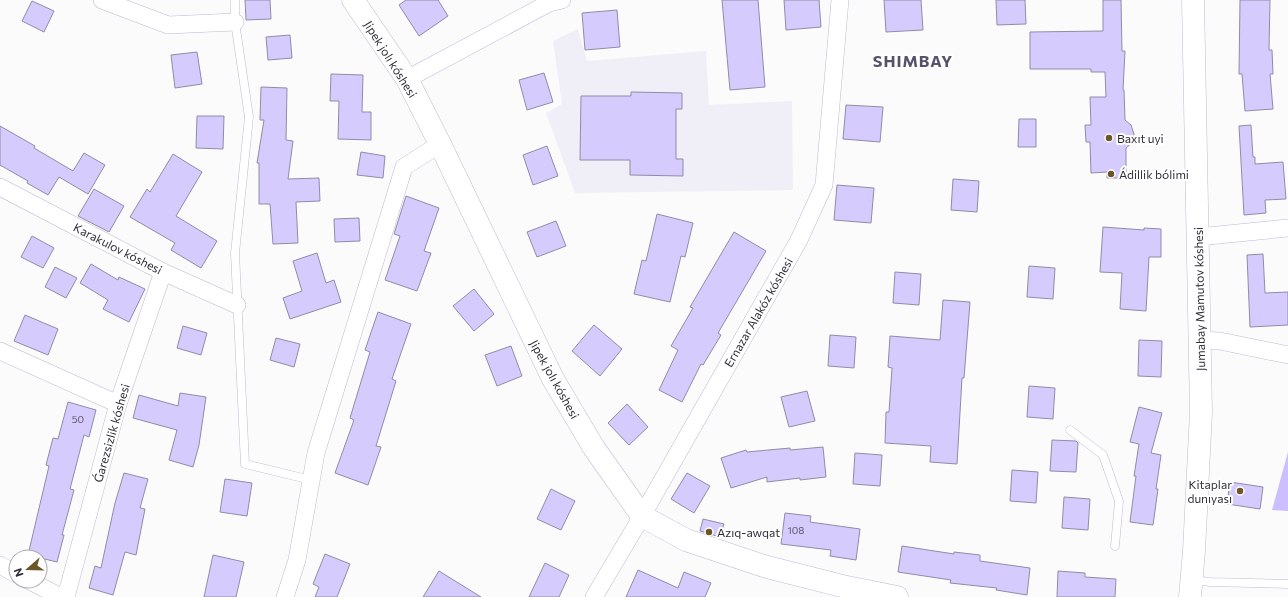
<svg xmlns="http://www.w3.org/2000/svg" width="1288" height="597" font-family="Commissioner,sans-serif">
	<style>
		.built { fill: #f0eff7 }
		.green { fill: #ccbeff }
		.building { fill: #d5ccfd; stroke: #918ba8 }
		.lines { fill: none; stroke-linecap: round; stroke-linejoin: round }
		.lane-casing { stroke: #bfb9d7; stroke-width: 9 }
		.street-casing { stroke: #bfb9d7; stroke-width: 18 }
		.secondary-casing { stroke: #bfb9d7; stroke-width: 23 }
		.lane { stroke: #fff; stroke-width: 8 }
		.street { stroke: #fff; stroke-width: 17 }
		.secondary { stroke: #fff; stroke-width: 22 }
		.poi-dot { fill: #6c5625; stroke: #fff; stroke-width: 1.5 }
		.labels { text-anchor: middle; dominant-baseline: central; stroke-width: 4; stroke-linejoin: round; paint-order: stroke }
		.number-label { font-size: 10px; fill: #59556a }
		.street-label { font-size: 12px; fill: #302d39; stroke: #fff }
		.poi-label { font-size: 12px; fill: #302d39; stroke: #fff; text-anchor: start }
		.district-label { font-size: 16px; font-weight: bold; letter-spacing: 1px; fill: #57526c; stroke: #fff }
	</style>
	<rect width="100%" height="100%" fill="#fbfbfb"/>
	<!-- built -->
	<polygon class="built" points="578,29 587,61 706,51 709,105 792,101 793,190 575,193 546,113 562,104 553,41"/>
	<!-- green -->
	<polygon class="green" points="1288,452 1288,511 1272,510"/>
	<!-- building -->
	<g class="building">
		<polygon points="245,0 270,0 271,19 246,20"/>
		<polygon points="406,0 438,0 448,16 419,36 399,5"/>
		<polygon points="722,0 758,0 765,87 730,90"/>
		<polygon points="784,0 819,0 821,27 786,30"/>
		<polygon points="884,0 921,0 923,30 886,32"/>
		<polygon points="996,0 1025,0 1026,24 997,25"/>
		<polygon points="1103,0 1121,0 1122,51 1125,51 1123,90 1124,90 1125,120 1131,125 1134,134 1132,143 1126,148 1126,178 1107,178 1107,172 1091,173 1090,142 1086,142 1085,125 1091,125 1090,97 1106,97 1105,72 1091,72 1091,69 1030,69 1030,32 1103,31"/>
		<polygon points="1240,0 1270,0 1269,50 1272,50 1273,74 1270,74 1273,109 1245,111 1242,74 1239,74"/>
		<polygon points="32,1 54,11 44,32 22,21"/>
		<polygon points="617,10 620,47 585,50 582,13"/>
		<polygon points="290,35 292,58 268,60 266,37"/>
		<polygon points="197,52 202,84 175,88 171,55"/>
		<polygon points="544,73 553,102 527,110 519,80"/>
		<polygon points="331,74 363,75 362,112 371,112 371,140 338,139 339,101 330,101"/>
		<polygon points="261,87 287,88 286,140 293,141 288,179 319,178 320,201 296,202 298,243 273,244 270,204 259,204 259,163 257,163 264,120 260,120"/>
		<polygon points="631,92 682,93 682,109 676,109 676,159 683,159 683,176 630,175 630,160 580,160 581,96 631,96"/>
		<polygon points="846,105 883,107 880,142 843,139"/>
		<polygon points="197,116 224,116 223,149 196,148"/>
		<polygon points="1019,119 1036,119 1036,147 1018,147"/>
		<polygon points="1251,125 1253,157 1255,157 1255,164 1283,162 1286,199 1265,200 1266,213 1244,215 1239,126"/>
		<polygon points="0,126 35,146 34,148 73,171 84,153 105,165 88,194 59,177 48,195 27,183 28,181 0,165"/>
		<polygon points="547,146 558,176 533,185 523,155"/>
		<polygon points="361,152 385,156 383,178 357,175"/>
		<polygon points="173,154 202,172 176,216 217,241 201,268 171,250 175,243 130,217 147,189 150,192"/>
		<polygon points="953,179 979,181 977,212 951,210"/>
		<polygon points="837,185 874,188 871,223 834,220"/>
		<polygon points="94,189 124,206 109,232 78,216"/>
		<polygon points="406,196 439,208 424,251 431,253 417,291 385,280 400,236 394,234"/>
		<polygon points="657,214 693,223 685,257 681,256 670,302 634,294 642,260 646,261"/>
		<polygon points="359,218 360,241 335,242 334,219"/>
		<polygon points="556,221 566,246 537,257 527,232"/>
		<polygon points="1103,227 1144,230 1144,228 1161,229 1161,257 1149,257 1146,311 1120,309 1122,273 1100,272"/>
		<polygon points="734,232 766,251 718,333 721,335 703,365 701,364 682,402 659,390 678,350 671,346 693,308 690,307"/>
		<polygon points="32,236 54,248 43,268 21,257"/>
		<polygon points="317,253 326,283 334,280 341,302 290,319 283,298 302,291 293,261"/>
		<polygon points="1263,254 1265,293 1288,292 1288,325 1250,327 1247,255"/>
		<polygon points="91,264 118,280 119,277 145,289 129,322 103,309 108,300 80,283"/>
		<polygon points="1029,266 1055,268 1053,299 1027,297"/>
		<polygon points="55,267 77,278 66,298 45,287"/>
		<polygon points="895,272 921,274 919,305 893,303"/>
		<polygon points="474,289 494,314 474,331 453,306"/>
		<polygon points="943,300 970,302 964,378 962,378 957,464 930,462 931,446 885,443 886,412 889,412 892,368 888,367 890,336 940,340"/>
		<polygon points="378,312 411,324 392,379 396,381 376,446 381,447 368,485 335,473 354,420 350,418 370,352 365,350"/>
		<polygon points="25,315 58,329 48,355 14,341"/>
		<polygon points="594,325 622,349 600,376 572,351"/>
		<polygon points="183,326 207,333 201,355 177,348"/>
		<polygon points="830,335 856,337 854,368 828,366"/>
		<polygon points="276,338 300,344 294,367 270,360"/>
		<polygon points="1139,340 1162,341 1161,377 1138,376"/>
		<polygon points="511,346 522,376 497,386 485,355"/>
		<polygon points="1029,386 1055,388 1053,419 1027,417"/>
		<polygon points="807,391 815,421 789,427 781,397"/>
		<polygon points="180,393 206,397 199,445 193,467 169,460 177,430 133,418 139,395 178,406"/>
		<polygon points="68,402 96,410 89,437 84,435 70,489 74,490 62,535 64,535 57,562 28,555 49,466 46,465 53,438 58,439"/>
		<polygon points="627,404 648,427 629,445 608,423"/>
		<polygon points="1139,407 1162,413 1151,453 1161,455 1156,489 1158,489 1153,525 1130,522 1136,476 1134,476 1139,444 1130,442"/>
		<polygon points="1052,440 1076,441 1078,443 1076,472 1050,471"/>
		<polygon points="823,447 826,477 800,480 800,478 767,482 767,477 731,488 721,458 746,450 747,452 790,448 790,450"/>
		<polygon points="855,453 882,455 880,486 853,484"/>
		<polygon points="1012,470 1038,472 1036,503 1010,501"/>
		<polygon points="124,473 148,479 140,508 145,509 136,555 125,552 113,595 89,588 95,566 101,568 115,503"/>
		<polygon points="687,473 710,486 694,513 671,499"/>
		<polygon points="225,479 252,483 247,516 220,512"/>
		<polygon points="1230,482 1263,487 1260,509 1227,504"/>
		<polygon points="551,489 575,501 561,530 537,519"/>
		<polygon points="1064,497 1090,499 1088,530 1062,528"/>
		<polygon points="785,513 811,516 810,522 860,529 856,560 830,556 831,550 781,544"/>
		<polygon points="703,519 724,524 720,537 700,531"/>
		<polygon points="902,546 954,554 954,552 980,555 980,561 1030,568 1027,595 996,590 997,588 950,583 951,580 898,572"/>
		<polygon points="325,554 350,564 337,597 315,597 319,587 313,584"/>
		<polygon points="213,555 244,562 236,597 204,597"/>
		<polygon points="545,563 569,575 559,597 529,597"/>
		<polygon points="638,570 678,588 684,572 711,583 705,597 626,597"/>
		<polygon points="439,571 481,597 423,597"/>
		<polygon points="1058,571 1085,573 1085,577 1116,579 1115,597 1057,597"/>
	</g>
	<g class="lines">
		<defs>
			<g id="lane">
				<polyline points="235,0 235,22 249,117 235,253 245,464 311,480"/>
				<polyline points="1070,430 1103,455 1119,501 1115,546"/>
				<polyline points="1193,580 1210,582 1288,584"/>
			</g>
			<g id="street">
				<polyline points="102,0 168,25 235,22"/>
				<polyline points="407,79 549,3 562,0"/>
				<polyline points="0,187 163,272 237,305"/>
				<polyline points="1198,237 1288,228"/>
				<polyline points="1199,340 1220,341 1288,355"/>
				<polyline points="0,351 118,404"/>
				<polyline points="0,565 16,574"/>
				<polyline points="30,581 61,597"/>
				<polyline points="66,597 118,404 163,272"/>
				<polyline points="285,597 297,560 316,453 404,167 440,144"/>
				<polyline points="594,597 642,516 799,240 824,185 840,0"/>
			</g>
			<g id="secondary">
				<polyline points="353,0 407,79 440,144 553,379 594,448 642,516 686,540 767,567 842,586 897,597"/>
				<polyline points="1190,597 1194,551 1201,412 1193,0"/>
			</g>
		</defs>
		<!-- lane casing -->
		<use href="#lane" class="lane-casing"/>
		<!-- street casing -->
		<use href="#street" class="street-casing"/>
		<!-- secondary casing -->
		<use href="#secondary" class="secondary-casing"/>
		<!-- lane -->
		<use href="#lane" class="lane"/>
		<!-- street -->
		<use href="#street" class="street"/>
		<!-- secondary -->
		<use href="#secondary" class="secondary"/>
	</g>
	<!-- markers -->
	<g class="poi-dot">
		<circle cx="1109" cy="138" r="4"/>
		<circle cx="1111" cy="174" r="4"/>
		<circle cx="1240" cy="491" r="4"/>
		<circle cx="709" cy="532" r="4"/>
	</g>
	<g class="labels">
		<!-- number labels -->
		<g class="number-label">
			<text x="78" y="419">50</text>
			<text x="796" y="530">108</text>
		</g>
		<!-- street labels -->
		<g class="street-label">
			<text transform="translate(391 59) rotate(58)">Jipek jolı kóshesi</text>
			<text transform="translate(118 248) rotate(27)">Karakulov kóshesi</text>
			<text transform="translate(1199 299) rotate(-91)">Jumabay Mamutov kóshesi</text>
			<text transform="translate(758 312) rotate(-60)">Ernazar Alakóz kóshesi</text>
			<text transform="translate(555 379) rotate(61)">Jipek jolı kóshesi</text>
			<text transform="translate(111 433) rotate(-74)">Ǵarezsizlik kóshesi</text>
		</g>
		<!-- poi labels -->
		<g class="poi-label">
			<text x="1117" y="138">Baxıt uyi</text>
			<text x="1119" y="174">Ádillik bólimi</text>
			<text x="1232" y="484" text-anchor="end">Kitaplar<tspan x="1232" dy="14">dunıyası</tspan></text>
			<text x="717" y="532">Azıq-awqat</text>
		</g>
		<!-- district labels -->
		<g class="district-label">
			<text x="913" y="60">SHIMBAY</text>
		</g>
	</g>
	<!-- north arrow -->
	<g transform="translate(28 569) rotate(250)"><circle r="19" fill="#ffffff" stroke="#acabb0"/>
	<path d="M0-3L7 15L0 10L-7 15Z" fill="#6c5625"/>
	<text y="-6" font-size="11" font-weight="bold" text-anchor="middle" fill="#302d39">N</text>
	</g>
</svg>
